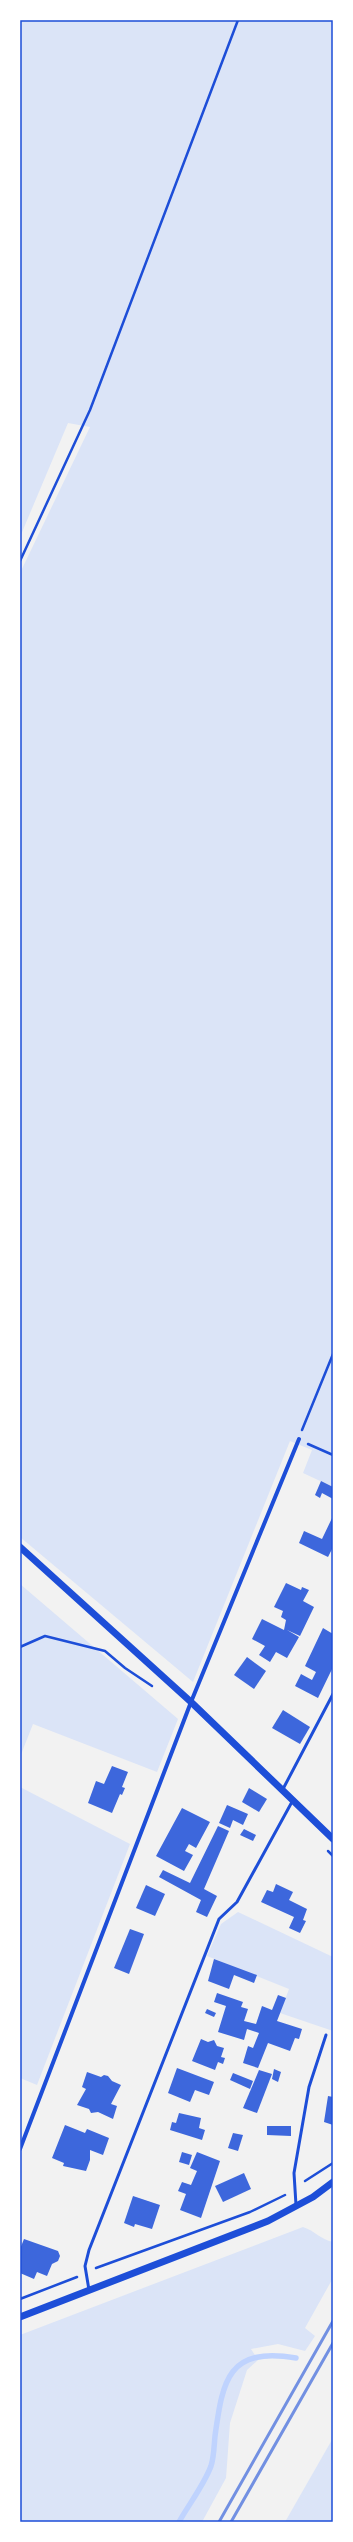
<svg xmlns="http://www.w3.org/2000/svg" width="353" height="2542" font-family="Commissioner,sans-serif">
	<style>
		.green { fill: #dbe4f7 }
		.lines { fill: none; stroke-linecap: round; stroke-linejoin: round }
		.stream { stroke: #bfd3fe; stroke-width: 5.5 }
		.building { fill: #3d67dc }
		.path { stroke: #1d4ed8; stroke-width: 2.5 }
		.service { stroke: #1d4ed8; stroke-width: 3 }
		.minor { stroke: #1d4ed8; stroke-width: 4 }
		.tertiary { stroke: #1d4ed8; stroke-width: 7 }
		.rail { stroke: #7290e2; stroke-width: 3 }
		.neatline { fill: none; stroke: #1d4ed8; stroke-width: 1.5 }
	</style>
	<rect width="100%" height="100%" fill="#f2f2f2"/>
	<!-- green -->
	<g class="green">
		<polygon points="20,20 333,20 333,1487 303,1473 312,1450 290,1441 193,1682 20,1537 20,573 90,427 68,423 20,537"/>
		<polygon points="20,1584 178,1719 157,1772 33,1724 20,1757"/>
		<polygon points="20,1787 130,1844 37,2085 20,2078"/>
		<polygon points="238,1912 333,1957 333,2031 280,2013 289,1989 207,1956 221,1924"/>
		<path d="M303,2227C315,2231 320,2239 333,2242V2278L305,2328L315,2336L305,2351L278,2344L251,2349L258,2360L247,2370L230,2423L226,2478L202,2522H20V2335Z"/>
		<polygon points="333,2438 333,2522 285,2522"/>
	</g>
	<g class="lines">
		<!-- stream -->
		<path class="stream" d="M179,2522C189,2504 204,2485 211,2466C214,2457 214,2446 215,2436C223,2379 228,2347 296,2358"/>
	</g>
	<!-- building -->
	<g class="building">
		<polygon points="321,1481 333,1487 333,1499 322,1493 320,1498 315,1495"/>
		<polygon points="333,1516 333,1547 328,1557 299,1543 304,1531 322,1539"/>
		<polygon points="286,1583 301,1590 302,1587 309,1590 303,1601 314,1607 300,1636 287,1630 299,1637 287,1658 276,1652 270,1662 259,1655 265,1646 252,1639 262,1619 284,1630 286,1620 281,1617 283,1611 274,1607"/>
		<polygon points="323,1628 333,1634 333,1667 318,1698 295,1686 301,1674 312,1680 316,1672 305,1666"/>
		<polygon points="247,1657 266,1671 254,1689 234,1675"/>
		<polygon points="283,1710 310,1727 300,1744 272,1728"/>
		<polygon points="112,1766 128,1772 122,1787 125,1788 122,1795 120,1794 112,1813 88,1803 96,1781 104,1784"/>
		<polygon points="249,1788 267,1799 259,1812 242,1802"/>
		<polygon points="227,1805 248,1814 243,1825 233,1820 230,1828 219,1823"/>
		<polygon points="182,1808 210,1822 196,1848 189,1844 185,1851 193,1855 184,1871 156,1856"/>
		<polygon points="218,1826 229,1831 204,1889 217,1896 207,1917 196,1912 201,1900 159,1877 163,1870 190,1883"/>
		<polygon points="244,1829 256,1835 253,1841 240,1835"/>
		<polygon points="276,1884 293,1892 289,1900 307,1909 303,1920 306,1921 300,1933 289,1928 294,1917 261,1902 267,1890 273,1892"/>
		<polygon points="146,1885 165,1894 155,1916 136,1908"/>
		<polygon points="130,1929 144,1934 129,1974 114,1968"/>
		<polygon points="214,1959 257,1975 254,1983 234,1975 229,1989 208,1981"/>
		<polygon points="217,1993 243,2002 241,2007 248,2009 244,2021 256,2024 262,2006 272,2010 278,1995 286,1998 277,2021 302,2029 299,2039 295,2038 290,2051 268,2043 258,2068 243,2063 248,2046 253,2048 259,2033 247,2029 244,2040 218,2032 226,2006 214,2002"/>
		<polygon points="207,2009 216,2013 214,2017 205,2013"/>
		<polygon points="201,2039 208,2042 214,2040 217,2046 224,2048 221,2057 225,2058 223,2064 218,2062 215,2070 192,2061"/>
		<polygon points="177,2068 214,2082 209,2095 195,2090 190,2102 168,2093"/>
		<polygon points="274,2069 281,2072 278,2082 272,2079"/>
		<polygon points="259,2070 272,2074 257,2113 243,2108"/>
		<polygon points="87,2072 101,2077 104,2075 108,2076 112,2081 121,2085 111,2104 117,2106 113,2119 98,2112 91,2113 89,2109 77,2105 86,2089 82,2087"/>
		<polygon points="233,2073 253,2081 250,2089 230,2080"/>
		<polygon points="328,2096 333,2097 333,2125 324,2122"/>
		<polygon points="179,2113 201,2118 199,2128 205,2130 202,2140 170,2130 172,2122 176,2123"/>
		<polygon points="65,2125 85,2133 87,2129 109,2138 103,2155 90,2150 90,2160 86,2171 63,2166 64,2163 52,2158"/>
		<polygon points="267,2126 291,2126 291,2136 267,2135"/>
		<polygon points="233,2133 243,2135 238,2151 228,2148"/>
		<polygon points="182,2152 192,2155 189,2165 179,2162"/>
		<polygon points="197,2152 220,2161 201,2218 180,2210 186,2194 178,2191 182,2182 191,2185 197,2171 190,2168"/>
		<polygon points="244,2173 251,2189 223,2202 215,2186"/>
		<polygon points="133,2196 160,2205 152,2229 135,2224 134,2227 124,2223"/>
		<polygon points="24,2239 58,2251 60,2256 58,2261 52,2264 47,2276 37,2272 34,2279 20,2273 20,2249"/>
	</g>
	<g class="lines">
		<!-- path -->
		<g class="path">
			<polyline points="20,561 90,410 238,20"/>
			<polyline points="302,1430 333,1354"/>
			<polyline points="308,1444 333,1455"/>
			<polyline points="20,1647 45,1636 105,1651 125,1668 152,1686"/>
			<polyline points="328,1851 333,1856"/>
			<polyline points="305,2181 333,2163"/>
			<polyline points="96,2268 250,2212 285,2195"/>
			<polyline points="20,2299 77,2277"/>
		</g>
		<!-- service -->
		<g class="service">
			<polyline points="283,1789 333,1694"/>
			<polyline points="296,2205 294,2173 309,2087 326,2035"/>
			<polyline points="89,2290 85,2266 89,2250 219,1919 237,1902 293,1800"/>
		</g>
		<!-- minor -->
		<polyline class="minor" points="20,2149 191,1702 299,1439"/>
		<!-- tertiary -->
		<g class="tertiary">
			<polyline points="20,1547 191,1702 333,1839"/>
			<polyline points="20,2317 268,2221 313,2197 333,2182"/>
		</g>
		<!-- rail -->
		<g class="rail">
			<polyline points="219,2522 333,2321"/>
			<polyline points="231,2522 333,2343"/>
		</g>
	</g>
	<!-- border -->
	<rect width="353" height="2542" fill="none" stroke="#ffffff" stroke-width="42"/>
	<rect x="21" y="21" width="311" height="2500" class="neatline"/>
</svg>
